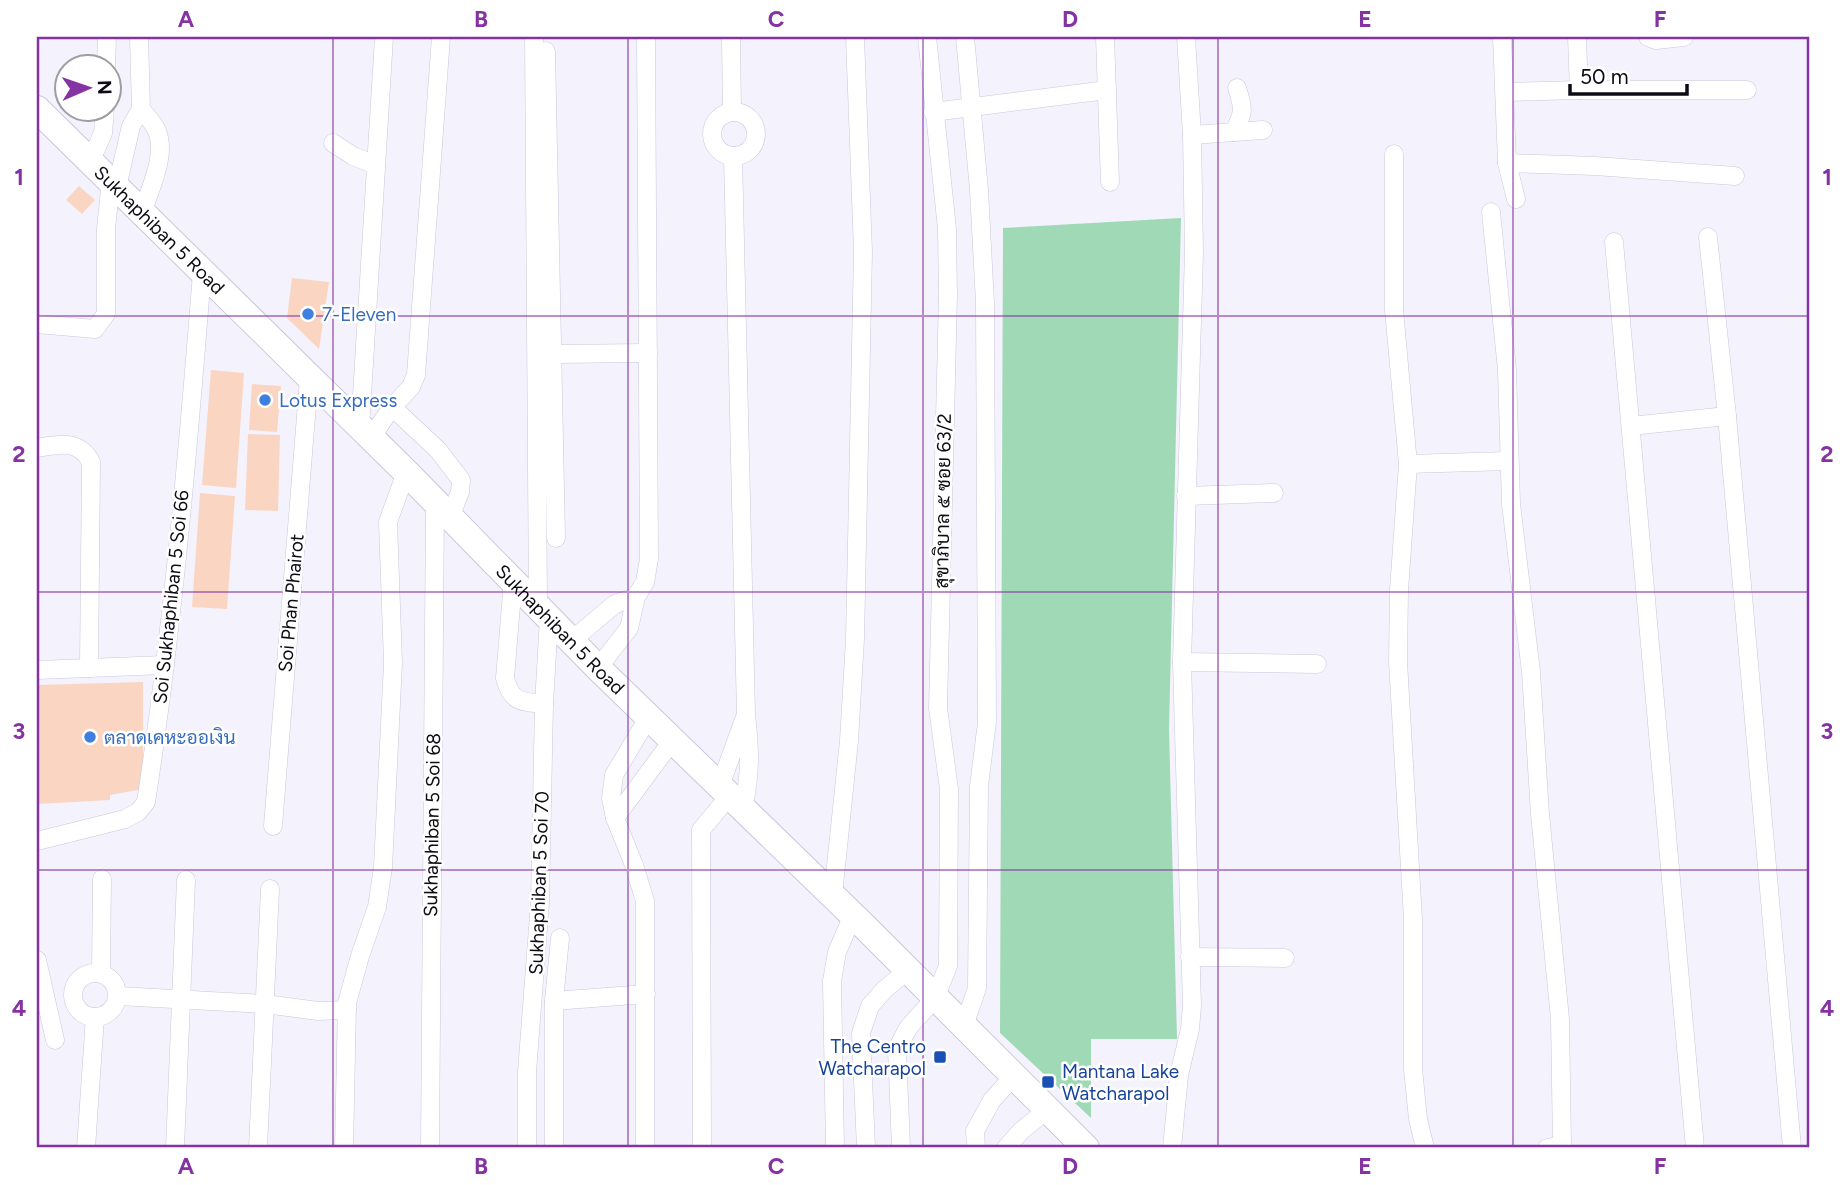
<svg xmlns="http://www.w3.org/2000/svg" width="1846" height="1185" font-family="Figtree,Sarabun,sans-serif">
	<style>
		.green { fill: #9fd9b5 }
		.building { fill: #fad6c2 }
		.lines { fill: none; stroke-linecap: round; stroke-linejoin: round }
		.minor-casing { stroke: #cbc6de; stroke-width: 19 }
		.secondary-casing { stroke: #cbc6de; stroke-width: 28 }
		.minor { stroke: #fff; stroke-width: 18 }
		.secondary { stroke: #fff; stroke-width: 26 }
		.grid { fill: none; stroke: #8533a2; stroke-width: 2; stroke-opacity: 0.55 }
		.shop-dot { fill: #3f7fe0; stroke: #fff; stroke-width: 2.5 }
		.transit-dot { fill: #1a4fb4; stroke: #fff; stroke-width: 2.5 }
		.labels { text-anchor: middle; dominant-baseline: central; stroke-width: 5; stroke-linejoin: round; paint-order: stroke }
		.street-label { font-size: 19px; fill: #0d0b13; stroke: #fff }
		.shop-label { font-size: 19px; fill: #366cbe; stroke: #fff; text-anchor: start }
		.transit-label { font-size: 19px; fill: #164399; stroke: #fff; text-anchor: end }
		.neatline { fill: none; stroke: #8533a2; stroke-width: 2.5 }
		.grid-label { font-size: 23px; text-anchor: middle; font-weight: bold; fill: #8533a2 }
	</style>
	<rect width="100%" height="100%" fill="#f4f2fc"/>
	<!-- green -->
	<polygon class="green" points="1181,218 1169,729 1177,1039 1091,1039 1091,1118 1000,1033 1003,228"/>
	<!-- building -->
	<g class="building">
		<polygon points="79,186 95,200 82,214 66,200"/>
		<polygon points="292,278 329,282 319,349 287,318"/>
		<polygon points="211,370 244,373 236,488 202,485"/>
		<polygon points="252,384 281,386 277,432 249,430"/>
		<polygon points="248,434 280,435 278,511 245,510"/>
		<polygon points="200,493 235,496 227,609 192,607"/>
		<polygon points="143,682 143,789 110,795 110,800 37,804 37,685"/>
	</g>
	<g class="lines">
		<defs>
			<g id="minor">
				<polyline points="534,37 538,608"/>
				<polyline points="731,37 732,112"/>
				<polyline points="1105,37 1110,182"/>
				<polyline points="1502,37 1507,163 1516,199"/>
				<polyline points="1577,37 1579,90 1747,90"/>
				<polyline points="1648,37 1656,40 1684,37"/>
				<polyline points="546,51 556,538"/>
				<polyline points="106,66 107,37"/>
				<polyline points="1505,92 1579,90"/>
				<path d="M141,109C146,116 154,123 157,131C167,155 150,188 143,211"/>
				<polyline points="933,112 1107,90"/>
				<circle cx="734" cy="134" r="22"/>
				<polyline points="1234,132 1263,130"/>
				<path d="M1192,135L1234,132C1244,112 1244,109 1237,88"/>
				<polyline points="333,143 353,156 376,165"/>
				<polyline points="1394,154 1394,310 1408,464 1399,590 1398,662 1413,919 1413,1069 1418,1119 1425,1148"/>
				<path d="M733,156L746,714C750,751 751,772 743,809"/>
				<polyline points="91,160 103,133 105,108"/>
				<polyline points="1507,163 1595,166 1735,176"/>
				<polyline points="117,187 131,126 141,109 139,37"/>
				<polyline points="1491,212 1507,370 1511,504 1531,672 1540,814 1560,1019 1562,1145 1547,1148"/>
				<polyline points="1708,237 1727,416 1792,1148"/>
				<polyline points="1614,242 1695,1148"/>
				<polyline points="37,324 95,329 106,314 106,229 111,180"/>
				<polyline points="552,354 648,353"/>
				<polyline points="392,407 438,450 461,480 460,492 450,517"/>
				<polyline points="1631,426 1727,416"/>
				<polyline points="360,428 384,37"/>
				<polyline points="370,439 392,407 411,387 416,375 441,37"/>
				<path d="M37,448C59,444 79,439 91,462L89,668"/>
				<polyline points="1408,464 1508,461"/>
				<polyline points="1186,496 1274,493"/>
				<path d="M513,581L505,678C511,702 521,702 544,704"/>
				<polyline points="571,641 615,604 636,597"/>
				<polyline points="1182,662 1317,664"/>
				<polyline points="598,668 629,628 636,597 645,582 649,559 646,37"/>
				<polyline points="37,670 165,665"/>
				<polyline points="720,786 745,717"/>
				<polyline points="615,818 672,741"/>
				<polyline points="273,826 309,379"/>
				<path d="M37,841L125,819L138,812L146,802C173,627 188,450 202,273"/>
				<polyline points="833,895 849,741 855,639 863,252 855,37"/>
				<polyline points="1190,957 1285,958"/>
				<polyline points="37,960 55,1040"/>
				<circle cx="95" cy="995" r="22"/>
				<polyline points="101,973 102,879"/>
				<polyline points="118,996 265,1004 318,1011 347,1010"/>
				<polyline points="554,1001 560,938"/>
				<polyline points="964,1026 977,988 979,786 987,722 985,303 979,190 965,37"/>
				<polyline points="86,1148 95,1017"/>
				<polyline points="175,1148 186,880"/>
				<polyline points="258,1148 270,889"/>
				<polyline points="344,1148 347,1003 360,956 377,907 383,867 393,663 388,522 406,472"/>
				<polyline points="430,1148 435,502"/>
				<polyline points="527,1148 527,1072 540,902 544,704 549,618"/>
				<polyline points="554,1148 554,1001 646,994"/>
				<polyline points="645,1148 645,901 634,865 615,818 611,798 614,775 648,718"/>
				<polyline points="702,1148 701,830 730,795"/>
				<polyline points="835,1148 832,981 837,952 853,915"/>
				<polyline points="866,1148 861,1033 870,1006 884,990 908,970"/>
				<polyline points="901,1148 897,1049 908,1028 935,998 948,966 949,789 938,708 948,295 947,229 927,37"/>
				<polyline points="976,1148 975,1131 992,1100 1014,1076"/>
				<polyline points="1006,1148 1021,1131 1048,1109"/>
				<polyline points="1172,1148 1179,1075 1190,1029 1192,1006 1182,662 1194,252 1192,135 1186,37"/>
			</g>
			<g id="secondary">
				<path id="s1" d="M37,109L406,472L598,668L864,926L1086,1148"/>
			</g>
		</defs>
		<!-- minor casing -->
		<use href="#minor" class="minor-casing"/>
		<!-- secondary casing -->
		<use href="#secondary" class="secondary-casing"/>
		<!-- minor -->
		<use href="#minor" class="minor"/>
		<!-- secondary -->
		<use href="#secondary" class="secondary"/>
	</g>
	<!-- grid -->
	<path class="grid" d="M333,37V1148M628,37V1148M923,37V1148M1218,37V1148M1513,37V1148M37,316H1809M37,592H1809M37,870H1809"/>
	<!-- markers -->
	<g class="shop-dot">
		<circle cx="308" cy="314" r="7"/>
		<circle cx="265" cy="400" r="7"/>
		<circle cx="90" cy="737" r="7"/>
	</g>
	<g class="transit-dot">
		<rect x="933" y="1050" width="14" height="14" rx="3.5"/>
		<rect x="1041" y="1075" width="14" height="14" rx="3.5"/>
	</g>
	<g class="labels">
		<!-- street labels -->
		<g class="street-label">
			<text stroke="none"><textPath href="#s1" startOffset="172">Sukhaphiban 5 Road</textPath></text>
			<text transform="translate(943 501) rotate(-89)">สุขาภิบาล ๕ ซอย 63/2</text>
			<text transform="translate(171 597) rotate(-84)">Soi Sukhaphiban 5 Soi 66</text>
			<text transform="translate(291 603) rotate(-85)">Soi Phan Phairot</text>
			<text stroke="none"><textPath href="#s1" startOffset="738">Sukhaphiban 5 Road</textPath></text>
			<text transform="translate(432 825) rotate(-89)">Sukhaphiban 5 Soi 68</text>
			<text transform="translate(539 883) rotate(-88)">Sukhaphiban 5 Soi 70</text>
		</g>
		<!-- shop labels -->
		<g class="shop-label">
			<text x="322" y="314">7-Eleven</text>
			<text x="279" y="400">Lotus Express</text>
			<text x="104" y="737">ตลาดเคหะออเงิน</text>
		</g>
		<!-- transit labels -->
		<g class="transit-label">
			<text x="926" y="1046">The Centro<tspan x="926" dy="22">Watcharapol</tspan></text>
			<text x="1062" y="1071" text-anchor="start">Mantana Lake<tspan x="1062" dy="22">Watcharapol</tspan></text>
		</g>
	</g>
	<!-- border -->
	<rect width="1846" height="1185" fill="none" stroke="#ffffff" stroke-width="77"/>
	<!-- north arrow -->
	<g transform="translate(88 88) rotate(88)"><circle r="33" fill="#ffffff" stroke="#9e9da1" stroke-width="2"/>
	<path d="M0-5L12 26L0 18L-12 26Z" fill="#8533a2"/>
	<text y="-10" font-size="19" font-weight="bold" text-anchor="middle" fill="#0d0b13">N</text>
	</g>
	<!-- scale -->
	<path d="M1570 84v10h117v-10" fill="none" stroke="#0d0b13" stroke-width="3.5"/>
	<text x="1580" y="84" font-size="21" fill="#0d0b13" stroke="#ffffff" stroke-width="5" paint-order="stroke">50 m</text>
	<rect x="38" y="38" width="1770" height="1108" class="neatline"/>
	<g class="grid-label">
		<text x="186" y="27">A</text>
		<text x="481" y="27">B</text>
		<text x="776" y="27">C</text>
		<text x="1070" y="27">D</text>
		<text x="1365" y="27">E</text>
		<text x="1660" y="27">F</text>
		<text x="19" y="185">1</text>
		<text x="1827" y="185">1</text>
		<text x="19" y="462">2</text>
		<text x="1827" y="462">2</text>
		<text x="19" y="739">3</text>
		<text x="1827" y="739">3</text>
		<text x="19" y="1016">4</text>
		<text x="1827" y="1016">4</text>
		<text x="186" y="1174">A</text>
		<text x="481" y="1174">B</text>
		<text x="776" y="1174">C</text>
		<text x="1070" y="1174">D</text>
		<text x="1365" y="1174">E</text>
		<text x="1660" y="1174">F</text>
	</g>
</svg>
